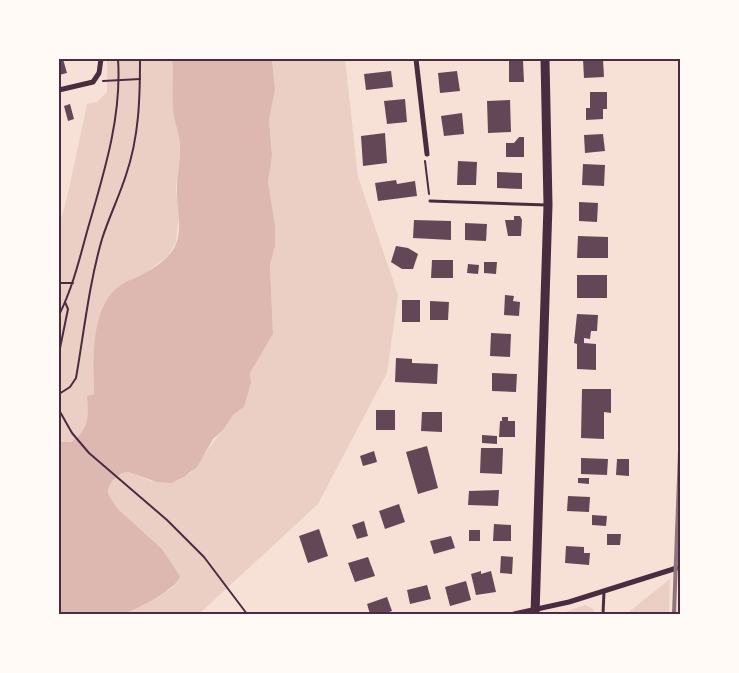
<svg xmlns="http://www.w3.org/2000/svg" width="739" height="673" font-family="'Roboto Condensed',sans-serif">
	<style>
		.green { fill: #ebcfc5 }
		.water { fill: #dcb8b0 }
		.building { fill: #644757 }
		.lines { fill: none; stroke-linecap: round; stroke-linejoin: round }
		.path { stroke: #4a2c40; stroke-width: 2 }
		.service { stroke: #4a2c40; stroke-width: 3 }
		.minor { stroke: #4a2c40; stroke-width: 5 }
		.tertiary { stroke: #4a2c40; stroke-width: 9 }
		.rail { stroke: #8f747c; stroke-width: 4 }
		.neatline { fill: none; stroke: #4a2c40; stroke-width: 2 }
	</style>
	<rect width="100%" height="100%" fill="#f7e1d7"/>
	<!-- green -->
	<g class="green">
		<path d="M107,59H172L175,121L178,128L180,152L176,189L179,215L176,242L168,256L147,272L131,279L105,303L97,324L94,394L89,395C88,417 89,445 59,442V224L67,198L87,104L97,102L107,92Z"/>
		<path d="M272,59H345L358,177L398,295L387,373L318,504L199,614H124C138,604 176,594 180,576L162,549L118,509L108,494V489L112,481L122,473L128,472L151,481L178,480L191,473L233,415L244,407L251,383L250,373L273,334L270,265L275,246V225L268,182L272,152L269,120L275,90Z"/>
		<polygon points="670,579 669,614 630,614 630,611"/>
		<polygon points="585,605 593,609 595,614 559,614"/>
	</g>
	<!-- water -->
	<path class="water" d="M172,59H272L275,90L269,120L272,155L268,182L275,225V246L270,265L273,334L250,373L251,383L244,407L233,415L223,430L213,439L197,467L184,477L171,483L157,482L128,472L122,473L112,481L108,489V494L118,509L162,549L180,576C178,589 136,609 124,614C114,618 72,614 59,614V442H71C89,431 89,415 87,396L94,394C94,356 88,296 132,279C147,273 169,261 176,244C183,227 176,206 177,187C177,175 180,162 180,149C180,135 176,128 174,116C171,97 174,78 172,59Z"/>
	<!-- building -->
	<g class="building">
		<polygon points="59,59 63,59 67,73 59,75"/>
		<polygon points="583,59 603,59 604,77 584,78"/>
		<polygon points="509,60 523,60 524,82 509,82"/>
		<polygon points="391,71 393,87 366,90 364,74"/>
		<polygon points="457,71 460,91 440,93 438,73"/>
		<polygon points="590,92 607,92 607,109 603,109 603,119 586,120 586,108 590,108"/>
		<polygon points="405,99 407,122 387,124 384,101"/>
		<polygon points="510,100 511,132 488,133 487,101"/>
		<polygon points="70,104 74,119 68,121 64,106"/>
		<polygon points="462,113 464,134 444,136 441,116"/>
		<polygon points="385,133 387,163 363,166 361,136"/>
		<polygon points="603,134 605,151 585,153 584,135"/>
		<polygon points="519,137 524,137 524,157 506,157 506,143 514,143"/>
		<polygon points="458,161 477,162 476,185 457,185"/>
		<polygon points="583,164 605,165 604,186 582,185"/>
		<polygon points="497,172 522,173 522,189 497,188"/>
		<polygon points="396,180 397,184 415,181 417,196 378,201 375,183"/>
		<polygon points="579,202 598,203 597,222 579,221"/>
		<polygon points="514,216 520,216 522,220 521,236 508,236 505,220 514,220"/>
		<polygon points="414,220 451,221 451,240 413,238"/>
		<polygon points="465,223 487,224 486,241 465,240"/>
		<polygon points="578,236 608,237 608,258 577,258"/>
		<polygon points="396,246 408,248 418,254 413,269 402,269 391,262"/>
		<polygon points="432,260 453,260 453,278 431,278"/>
		<polygon points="484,262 497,262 496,274 484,273"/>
		<polygon points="468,264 479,265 478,274 467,273"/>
		<rect x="577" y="275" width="30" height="23"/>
		<polygon points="505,295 514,296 513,301 520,302 519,316 504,315"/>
		<rect x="402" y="300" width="18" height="22"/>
		<polygon points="430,301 449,302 448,320 430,320"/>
		<polygon points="577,314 598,315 597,331 591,331 590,339 584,338 584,343 596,344 596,370 577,369 577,344 574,343"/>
		<polygon points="491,333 511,334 510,357 490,356"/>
		<polygon points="396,358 412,359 412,363 438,364 437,384 395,382"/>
		<polygon points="492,373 517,374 516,392 492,391"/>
		<polygon points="582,389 611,389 611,413 604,412 604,439 581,438"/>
		<rect x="376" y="410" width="19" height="20"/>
		<polygon points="422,412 442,412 442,432 421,431"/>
		<polygon points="502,417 508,417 508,421 515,421 515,437 499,437 500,421 502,421"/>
		<polygon points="482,435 497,436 497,444 482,443"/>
		<polygon points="427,446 438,488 418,494 406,452"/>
		<polygon points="481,448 503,448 502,474 480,473"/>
		<polygon points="374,451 377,462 363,466 360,456"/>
		<polygon points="581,458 608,459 607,475 581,474"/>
		<polygon points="617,459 629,459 629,476 616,475"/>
		<polygon points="578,478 589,478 589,484 578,483"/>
		<polygon points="499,490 498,506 468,505 469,491"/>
		<polygon points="568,496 590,497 589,512 567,511"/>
		<polygon points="399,504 405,522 385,529 379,511"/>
		<polygon points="592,515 607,516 606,526 592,525"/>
		<polygon points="364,521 368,536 357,539 352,525"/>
		<polygon points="494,524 511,525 511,541 493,541"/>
		<polygon points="319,529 328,556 308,563 299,536"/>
		<rect x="469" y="530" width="11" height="11"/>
		<polygon points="607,534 621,534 620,545 607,545"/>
		<polygon points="451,536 455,548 434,554 430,541"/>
		<polygon points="566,546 584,547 584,553 590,553 589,565 565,563"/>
		<polygon points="501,556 513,557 512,574 500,573"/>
		<polygon points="368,557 375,576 355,582 348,563"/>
		<polygon points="481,571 481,574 491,571 496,592 476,595 471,574"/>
		<polygon points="466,581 471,600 450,606 445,587"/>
		<polygon points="427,585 431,599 410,604 407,590"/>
		<polygon points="387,597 392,611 383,614 370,614 367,604"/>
	</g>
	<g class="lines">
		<!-- path -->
		<g class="path">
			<polyline points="103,81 140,79"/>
			<polyline points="425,161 429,194"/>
			<polyline points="59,283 73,283"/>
			<path d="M59,315C73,287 80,257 88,228C104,173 122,116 118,59"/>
			<polyline points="59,353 68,309 65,302"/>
			<path d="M59,394L70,387L76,378C84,332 89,284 102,239C109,217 119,197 126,175C139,137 140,99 140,59"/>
			<polyline points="59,410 72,433 89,453 167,520 204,557 247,614"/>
		</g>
		<!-- service -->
		<g class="service">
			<polyline points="430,201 547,205"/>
			<polyline points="603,614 604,591"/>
		</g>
		<!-- minor -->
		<g class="minor">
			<polyline points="416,59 427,154"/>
			<polyline points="59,90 93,82 99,73 101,59"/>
			<polyline points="514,614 569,602 680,567"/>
		</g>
		<!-- tertiary -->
		<polyline class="tertiary" points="535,614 548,205 545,59"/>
		<!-- rail -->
		<polyline class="rail" points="674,614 680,451"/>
	</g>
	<!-- border -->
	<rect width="739" height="673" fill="none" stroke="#fffaf5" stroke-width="120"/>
	<rect x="60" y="60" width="619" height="553" class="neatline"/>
</svg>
